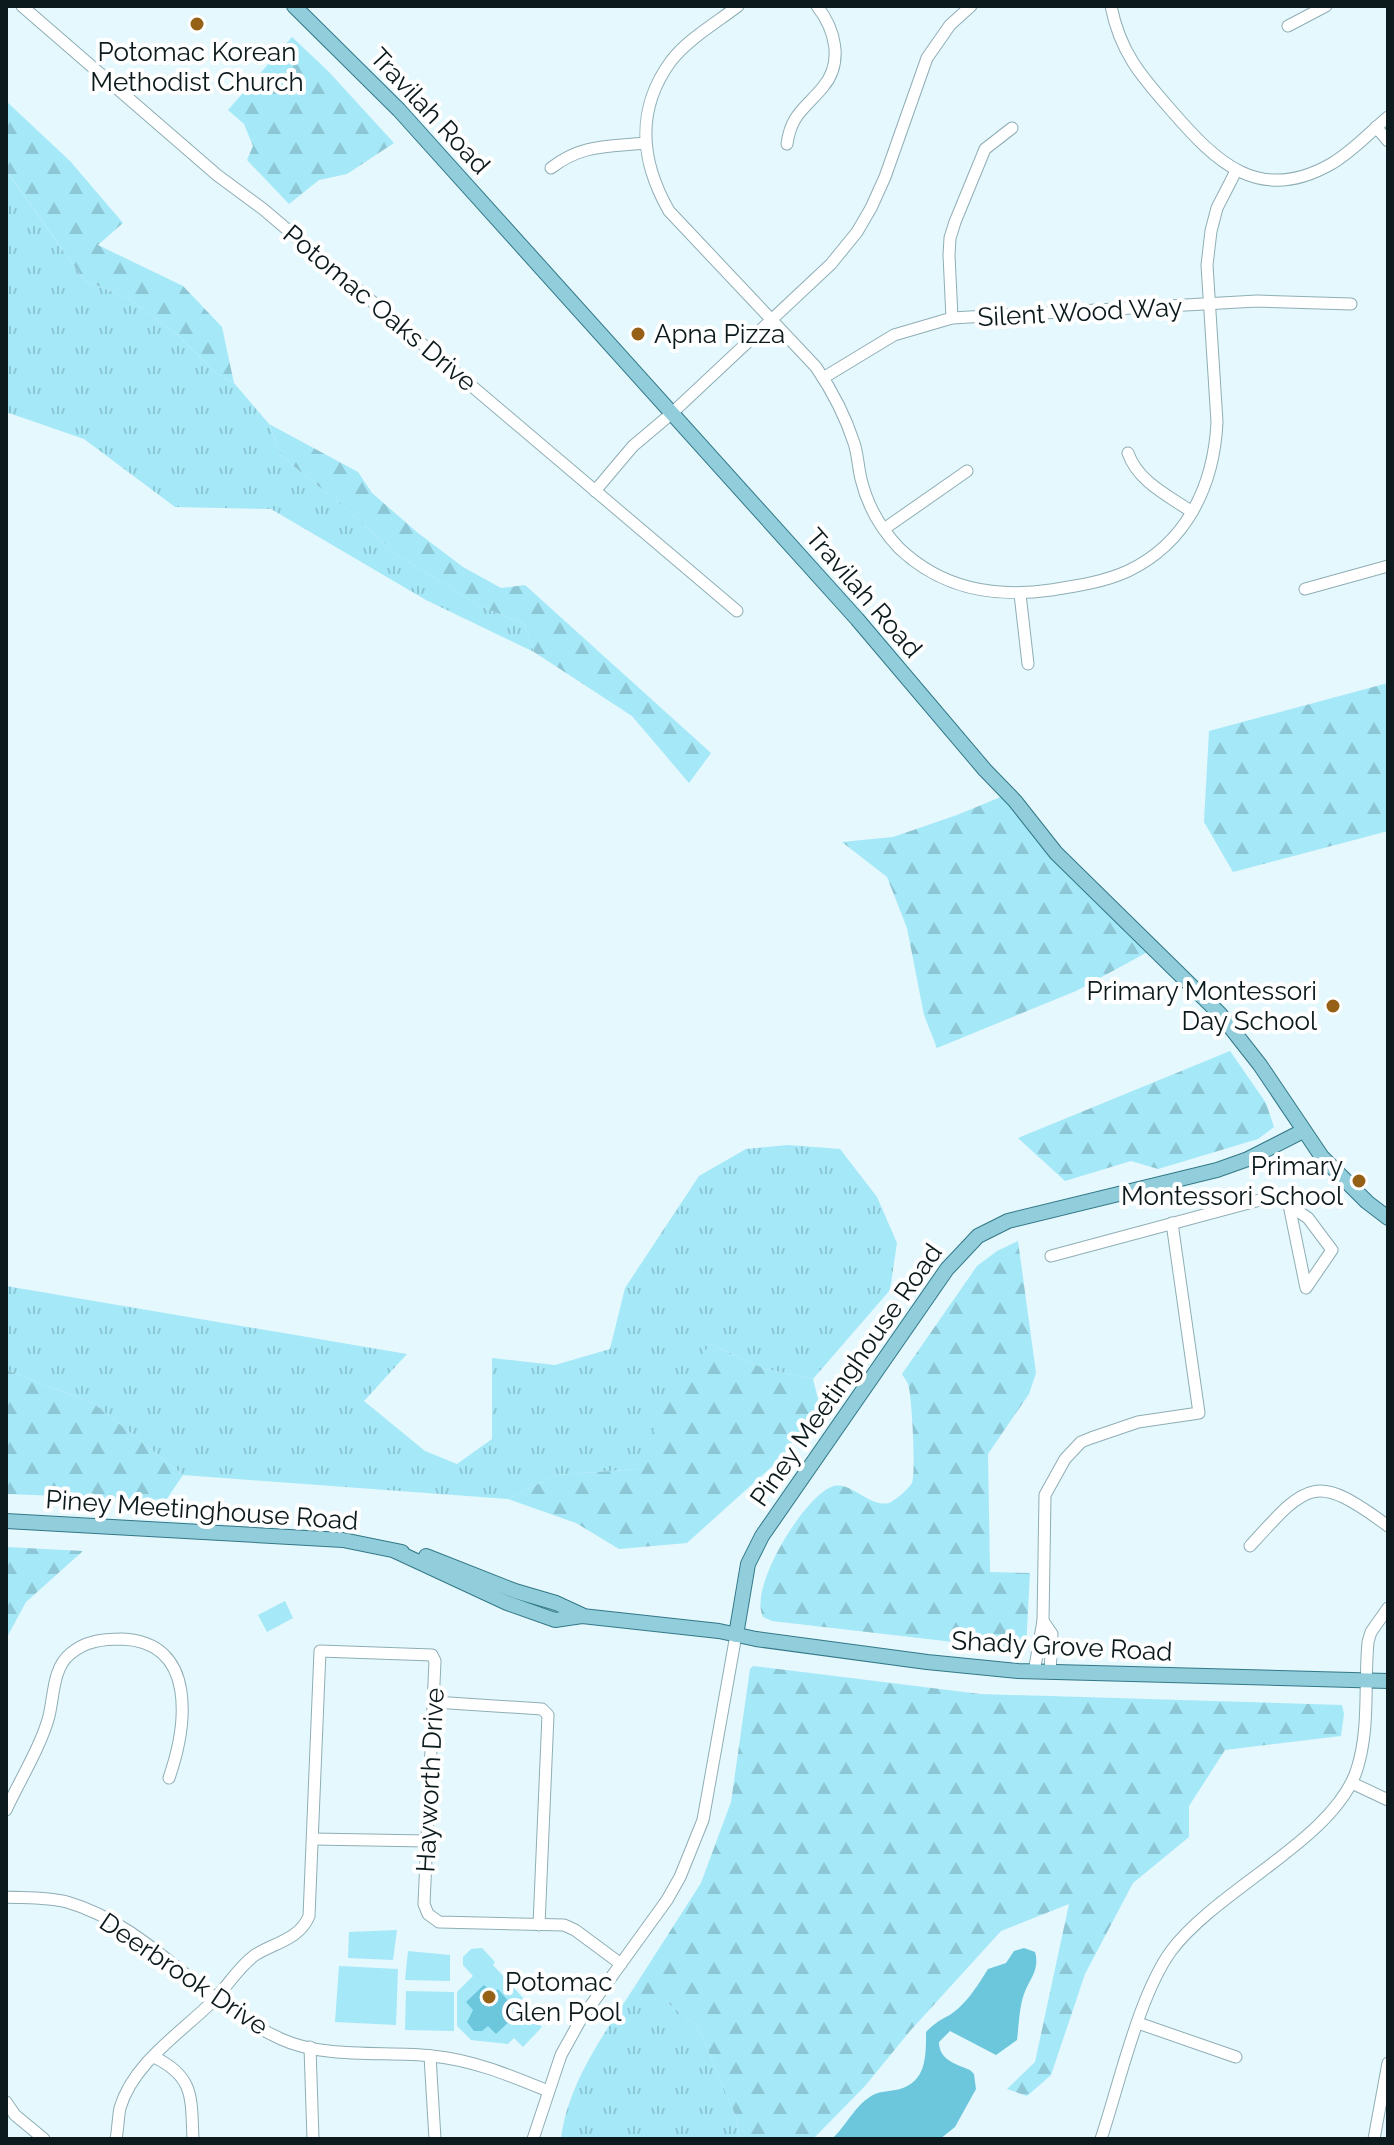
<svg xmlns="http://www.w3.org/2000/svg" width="1394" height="2145" font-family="Raleway,sans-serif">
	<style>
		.grass { fill: url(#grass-tufts) }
		.forest { fill: url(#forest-firs) }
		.park { fill: #a5e8f8 }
		.water { fill: #6cc7dd }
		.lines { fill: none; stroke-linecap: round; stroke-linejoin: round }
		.minor-casing { stroke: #8faeb6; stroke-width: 13 }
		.major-casing { stroke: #337888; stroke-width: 16 }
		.minor { stroke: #fff; stroke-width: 11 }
		.major { stroke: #91cdda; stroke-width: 14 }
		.poi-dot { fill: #966117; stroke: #fff; stroke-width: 3 }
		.labels { text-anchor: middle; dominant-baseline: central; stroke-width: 8; stroke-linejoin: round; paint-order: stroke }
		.poi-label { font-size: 26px; fill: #0d1a1d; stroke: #fff; text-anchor: start }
		.street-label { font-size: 26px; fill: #0d1a1d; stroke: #fff }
	</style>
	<defs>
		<pattern id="grass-tufts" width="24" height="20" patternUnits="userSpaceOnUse" patternTransform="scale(2)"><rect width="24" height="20" fill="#a5e8f8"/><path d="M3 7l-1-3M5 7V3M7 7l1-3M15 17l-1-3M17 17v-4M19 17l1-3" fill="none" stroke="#8dc6d4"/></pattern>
		<pattern id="forest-firs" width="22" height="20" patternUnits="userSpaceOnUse" patternTransform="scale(2)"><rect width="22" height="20" fill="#a5e8f8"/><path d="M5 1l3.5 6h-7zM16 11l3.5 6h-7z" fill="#8dc6d4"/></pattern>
	</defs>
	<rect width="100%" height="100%" fill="#e4f8fd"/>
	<!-- grass -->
	<g class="grass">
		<polygon points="8,173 84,280 128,298 178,335 216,373 234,383 269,424 281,456 343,506 397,555 482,607 524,624 534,652 426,600 271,509 175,507 84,439 6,412 6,175"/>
		<polygon points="788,1145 840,1149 877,1197 897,1243 890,1290 813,1379 765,1369 710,1344 638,1469 556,1475 508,1499 183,1475 93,1403 6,1370 6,1286 407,1354 364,1401 425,1451 457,1464 492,1439 492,1358 555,1365 610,1349 625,1288 699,1176 746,1149"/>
		<path d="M635,1986L638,2004L668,2003L698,2027L736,2117L740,2139H561C568,2082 605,2033 635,1986Z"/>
	</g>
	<!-- forest -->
	<g class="forest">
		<polygon points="292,37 328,71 394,143 347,174 319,180 289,204 247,160 253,146 244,124 228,110"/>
		<polygon points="6,101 70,161 123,223 98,245 183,286 222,327 234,383 216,373 178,335 128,298 84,280 9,174 6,175"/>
		<polygon points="269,424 358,472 372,493 418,533 463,567 501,588 525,585 711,753 689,783 632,716 534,652 524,624 482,607 397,555 343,506 281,456"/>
		<polygon points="1388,683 1388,831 1233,872 1204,822 1209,731"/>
		<polygon points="1008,794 1153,949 1076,991 937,1048 924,1015 907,928 887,877 842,842 893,837 957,815"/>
		<polygon points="1230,1051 1266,1103 1274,1127 1258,1139 1158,1169 1131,1161 1065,1181 1018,1138"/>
		<path d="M1018,1241L1036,1373L1029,1394L988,1454L990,1572L1030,1573L1026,1647L1014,1649L772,1621L763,1617C748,1587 804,1498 831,1487C850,1479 868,1508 889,1503C896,1500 908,1489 912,1483C916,1473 912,1395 908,1384C908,1383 902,1374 902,1374L977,1266L997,1251Z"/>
		<polygon points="710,1344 765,1369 813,1379 820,1407 778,1461 687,1543 619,1549 576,1523 508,1499 556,1475 638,1469 660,1414"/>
		<polygon points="6,1370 93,1403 183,1475 166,1500 6,1494"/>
		<polygon points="6,1547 83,1551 26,1602 6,1639"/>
		<polygon points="753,1666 980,1694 1342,1705 1344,1714 1341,1736 1225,1750 1189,1806 1189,1837 1133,1883 1085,1974 1051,2075 1027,2096 1007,2089 1035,2062 1069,1904 1001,1931 910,2031 865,2086 813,2139 740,2139 736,2117 698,2027 668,2003 654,2009 637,2004 635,1986 701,1883 731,1802 750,1669"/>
	</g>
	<!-- park -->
	<g class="park">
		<polygon points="285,1601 293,1618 267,1632 258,1615"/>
		<polygon points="397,1930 393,1960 348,1958 349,1932"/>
		<polygon points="482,1948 495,1962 493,1965 536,2012 534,2019 542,2027 523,2047 514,2038 508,2044 471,2040 457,2026 457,1992 473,1976 463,1965 463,1957 471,1949"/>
		<polygon points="408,1951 450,1955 450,1981 405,1980"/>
		<polygon points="339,1966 398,1969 396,2025 335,2022"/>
		<polygon points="406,1991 454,1992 454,2031 405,2030"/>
	</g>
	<!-- water -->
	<g class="water">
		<path d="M1024,1948L1035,1952C1040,1970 1030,1978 1024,1994C1019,2008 1019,2025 1017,2040L996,2055L950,2031L939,2042C939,2060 956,2064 970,2070L974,2074L976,2089L955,2127L940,2139H832C847,2125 856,2103 875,2094C882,2091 892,2091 900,2089C927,2081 926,2055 926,2032C934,2024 937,2022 946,2017C964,2008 978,1985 988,1969L1006,1963L1014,1951Z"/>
		<polygon points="484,1985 493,1994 498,1989 510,2003 506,2008 514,2017 496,2034 488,2026 482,2031 474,2031 467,2022 473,2010 466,2002"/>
	</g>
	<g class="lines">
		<defs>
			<g id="minor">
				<polyline points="22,6 217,175 263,209 737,611"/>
				<path d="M738,6C716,23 688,39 671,61C635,110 641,162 669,211L816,367C833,392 845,415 854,443C858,455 858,467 861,479C867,504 881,529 899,548C942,589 994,598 1051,590C1077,586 1104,582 1128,571C1187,543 1214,485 1217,422L1207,265L1211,231L1217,208L1236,171"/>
				<path d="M1111,6C1120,52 1141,76 1171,110C1216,162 1259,205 1331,164C1352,152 1370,132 1388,117"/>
				<polyline points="1288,26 1326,6"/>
				<polyline points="1376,127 1388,141"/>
				<path d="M787,144C791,114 805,109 823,87C844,62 835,29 817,6"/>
				<path d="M551,168C582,144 607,147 645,143"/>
				<polyline points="952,318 949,255 950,238 955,222 985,149 1012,128"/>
				<polyline points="823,378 894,335 952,318 1257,301 1351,304"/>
				<path d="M1128,453C1138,482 1169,496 1192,512"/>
				<polyline points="595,491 633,446 671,414 831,264 857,232 871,208 885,177 927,58 950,25 971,6"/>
				<polyline points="884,529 967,471"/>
				<polyline points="1305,589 1388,566"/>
				<polyline points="1020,594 1028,664"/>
				<polyline points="1051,1256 1275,1196 1308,1218 1332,1250 1306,1288 1289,1205"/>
				<path d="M1250,1546C1308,1482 1315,1472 1388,1526"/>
				<polyline points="1043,1621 1052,1634 1050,1673"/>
				<polyline points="1034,1672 1043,1621 1045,1495 1065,1459 1081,1442 1091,1438 1138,1422 1199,1413 1172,1223"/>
				<polyline points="434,1702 542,1709 548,1715 539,1925"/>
				<polyline points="1352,1783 1388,1800"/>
				<path d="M6,1810C19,1782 42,1744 49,1716C54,1695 53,1668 70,1654C85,1641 103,1639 122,1639C198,1642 187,1726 169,1778"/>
				<polyline points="313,1839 427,1841"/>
				<path d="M6,1897C26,1898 48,1897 67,1902C150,1926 203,2004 281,2039C324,2059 385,2051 432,2056C473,2060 509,2075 548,2091"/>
				<polyline points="1138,2023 1236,2057"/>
				<polyline points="310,2047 313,2139"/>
				<polyline points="430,2056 435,2139"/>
				<path d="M154,2057C195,2077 191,2098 193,2139"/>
				<polyline points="6,2102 15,2115 44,2139"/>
				<path d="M116,2139C118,2129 118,2118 120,2108C133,2063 182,2032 213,2001C228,1986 238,1967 255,1955C274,1943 300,1939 309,1916L320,1651L432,1655L435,1661L424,1904L428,1914L439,1922L564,1925L575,1930L621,1964"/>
				<polyline points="533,2139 561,2055 581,2019 667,1900 680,1877 703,1820 736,1635"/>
				<path d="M1101,2139C1119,2085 1139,1995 1171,1951C1217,1889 1335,1839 1357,1769C1370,1728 1364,1685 1368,1642L1371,1632L1388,1608"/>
				<polyline points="1374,2139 1388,2063"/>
			</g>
			<g id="major">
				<polyline points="294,6 399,110 857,619 985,770 1015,801 1056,853 1220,1014 1260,1065 1322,1157 1367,1202 1388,1218"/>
				<polyline points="6,1521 343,1540 402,1552"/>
				<polyline points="395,1551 507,1603 555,1620 582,1616 719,1631 756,1639 927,1662 1018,1671 1388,1681"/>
				<polyline points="426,1556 515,1591 556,1603 582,1615"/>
				<polyline points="736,1635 748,1564 762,1536 947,1269 978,1236 1008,1221 1217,1170 1248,1159 1303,1131"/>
			</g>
		</defs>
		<!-- minor casing -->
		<use href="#minor" class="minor-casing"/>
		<!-- major casing -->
		<use href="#major" class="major-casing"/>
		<!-- minor -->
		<use href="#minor" class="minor"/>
		<!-- major -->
		<use href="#major" class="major"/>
	</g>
	<!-- markers -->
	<g class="poi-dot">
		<circle cx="197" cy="24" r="8"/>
		<circle cx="638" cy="334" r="8"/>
		<circle cx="1333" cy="1006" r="8"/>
		<circle cx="1359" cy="1181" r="8"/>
		<circle cx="489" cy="1997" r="8"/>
	</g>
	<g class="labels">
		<!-- poi labels -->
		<g class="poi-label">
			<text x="197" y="52" text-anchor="middle">Potomac Korean<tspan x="197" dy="30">Methodist Church</tspan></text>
			<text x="654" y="334">Apna Pizza</text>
			<text x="1317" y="991" text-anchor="end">Primary Montessori<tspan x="1317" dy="30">Day School</tspan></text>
			<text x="1343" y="1166" text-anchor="end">Primary<tspan x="1343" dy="30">Montessori School</tspan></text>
			<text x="505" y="1982">Potomac<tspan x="505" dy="30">Glen Pool</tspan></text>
		</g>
		<!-- street labels -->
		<g class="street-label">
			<text transform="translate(430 111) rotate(47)">Travilah Road</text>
			<text transform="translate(380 308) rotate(40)">Potomac Oaks Drive</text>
			<text transform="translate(1080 312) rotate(-3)">Silent Wood Way</text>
			<text transform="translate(864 593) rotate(49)">Travilah Road</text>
			<text transform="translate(846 1375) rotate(-55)">Piney Meetinghouse Road</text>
			<text transform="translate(202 1510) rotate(4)">Piney Meetinghouse Road</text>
			<text transform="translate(1062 1646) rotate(3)">Shady Grove Road</text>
			<text transform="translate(430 1780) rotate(-87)">Hayworth Drive</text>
			<text transform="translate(184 1974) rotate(34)">Deerbrook Drive</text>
		</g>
	</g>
	<!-- border -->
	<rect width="1394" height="2145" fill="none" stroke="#0d1a1d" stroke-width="16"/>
</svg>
